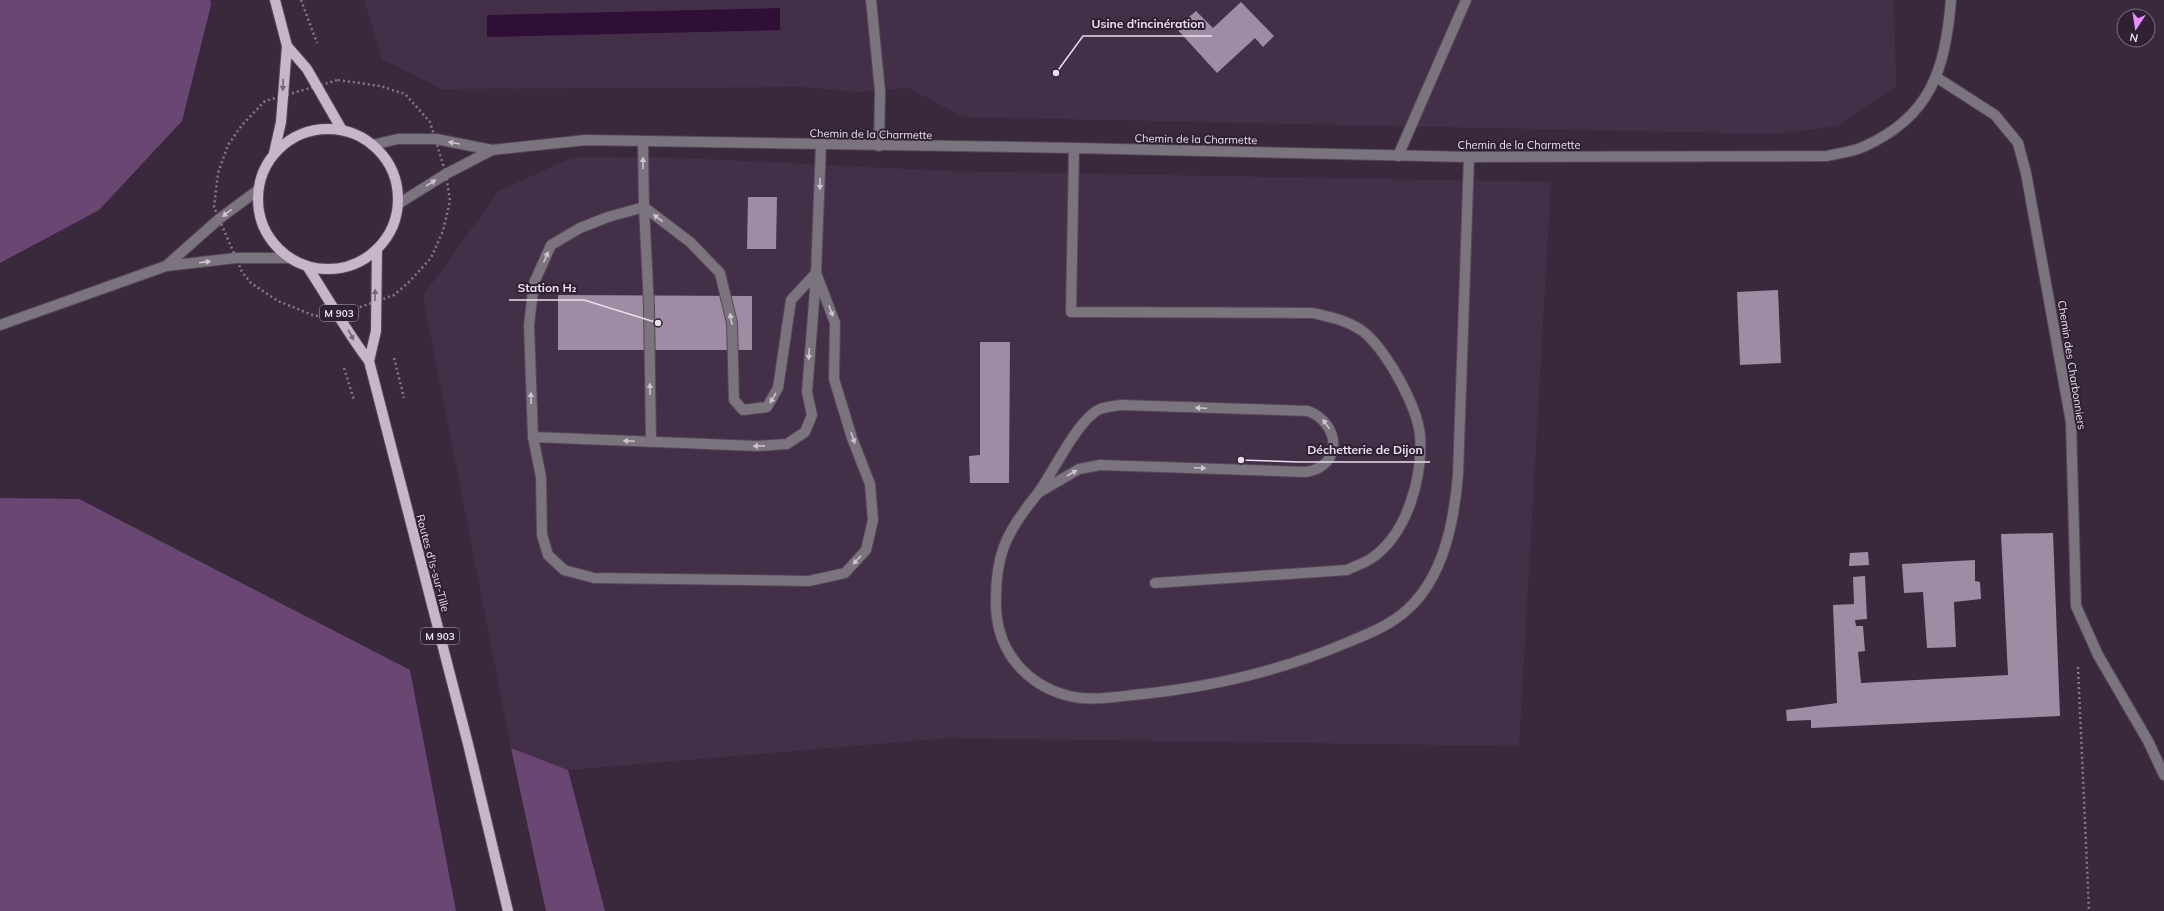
<svg xmlns="http://www.w3.org/2000/svg" width="2164" height="911" font-family="Mulish,sans-serif">
	<style>
		.built { fill: #442f49 }
		.forest { fill: #6a4773 }
		.water { fill: #2f0f36 }
		.building { fill: #9f8ca4 }
		.lines { fill: none; stroke-linecap: round; stroke-linejoin: round }
		.minor-casing { stroke: #564659; stroke-width: 12 }
		.major-casing { stroke: #564659; stroke-width: 12 }
		.path { stroke: #867889; stroke-width: 2.5; stroke-dasharray: 2 3; stroke-linecap: butt }
		.minor { stroke: #7b737d; stroke-width: 10 }
		.major { stroke: #c6b5cb; stroke-width: 10 }
		.oneway { fill: #736377 }
		.oneway2 { fill: #cec4d0 }
		.labels { text-anchor: middle; dominant-baseline: central; stroke-width: 4; stroke-linejoin: round; paint-order: stroke }
		.shield { fill: #2f2033; stroke: #b1a6b4; stroke-width: 1 }
		.shield-label { font-size: 10px; font-weight: bold; fill: #e9dfec }
		.street-label { font-size: 11px; fill: #e9dfec; stroke: #2f2033 }
		.leader { fill: none; stroke: #e9dfec; stroke-width: 1.5 }
		.callout-dot { fill: #e9dfec; stroke: #2f2033; stroke-width: 1.5 }
		.callout-label { font-size: 12px; text-anchor: middle; font-weight: bold; fill: #e9dfec; stroke: #2f2033; stroke-width: 4; stroke-linejoin: round; paint-order: stroke }
	</style>
	<rect width="100%" height="100%" fill="#3a293d"/>
	<!-- built -->
	<g class="built">
		<polygon points="364,0 1894,0 1896,86 1838,126 1777,134 963,117 909,88 859,92 801,87 441,89 382,59"/>
		<polygon points="573,157 684,158 946,171 1551,182 1519,746 948,738 568,770 511,748 423,296 499,191"/>
	</g>
	<!-- forest -->
	<g class="forest">
		<polygon points="0,0 210,0 211,5 182,121 99,210 0,263"/>
		<polygon points="0,498 79,499 410,670 456,911 0,911"/>
		<polygon points="511,748 568,770 605,911 546,911"/>
	</g>
	<!-- water -->
	<polygon class="water" points="780,8 780,30 487,37 487,15"/>
	<!-- building -->
	<g class="building">
		<polygon points="1241,2 1274,36 1263,47 1255,38 1217,73 1176,28 1196,11 1213,28"/>
		<polygon points="748,197 777,197 776,249 747,249"/>
		<polygon points="1778,290 1781,363 1740,365 1737,292"/>
		<polygon points="558,295 752,296 752,350 558,350"/>
		<polygon points="980,342 1010,342 1009,483 970,483 969,456 980,455"/>
		<polygon points="2053,533 2060,716 1811,728 1811,720 1787,721 1786,710 1837,703 1833,605 1854,604 1853,577 1865,576 1867,619 1855,620 1856,626 1863,626 1865,651 1858,652 1861,683 2008,675 2001,534"/>
		<polygon points="1868,552 1869,565 1849,566 1850,553"/>
		<polygon points="1975,560 1975,581 1980,582 1981,599 1954,602 1956,647 1927,648 1923,592 1904,593 1902,564"/>
	</g>
	<g class="lines">
		<defs>
			<g id="minor">
				<polyline points="871,0 880,91 879,146"/>
				<polyline points="1936,77 1995,115 2018,143 2026,173 2071,422 2076,606 2098,655 2148,741 2164,775"/>
				<polyline points="643,142 644,207 608,217 580,228 551,245 534,283 529,325 533,437 541,477 542,535 548,555 564,570 594,578 809,581 845,573 866,550 873,520 870,484 852,438 834,379 835,323 816,273 821,145"/>
				<path d="M372,145L398,139H436L492,150L586,140L1074,148L1469,157L1827,156C1839,153 1852,152 1863,147C1931,117 1945,70 1951,0"/>
				<path d="M1074,148L1071,312L1313,313C1330,317 1346,320 1361,330C1375,340 1385,356 1394,370C1404,387 1418,415 1420,435C1423,476 1408,533 1372,558C1365,563 1355,566 1347,570L1155,583"/>
				<polyline points="1398,156 1466,0"/>
				<polyline points="398,204 446,174 492,150"/>
				<polyline points="644,207 690,242 720,273 732,323 734,400 743,410 767,407 778,388 791,300 816,273"/>
				<polyline points="644,207 649,307 651,442"/>
				<polyline points="166,266 219,219 258,190"/>
				<polyline points="0,325 166,266 236,258 290,258"/>
				<polyline points="533,437 757,446 787,444 805,432 812,415 807,392 816,277"/>
				<path d="M1038,493L1079,469L1100,465L1306,472C1344,466 1340,423 1308,411L1121,405C1114,406 1106,407 1100,409C1077,419 1052,476 1035,497C1004,535 995,558 996,606C997,646 1020,679 1059,693C1083,702 1108,698 1133,695C1207,688 1278,672 1346,643C1368,634 1391,625 1408,609C1444,576 1454,521 1458,475L1469,157"/>
			</g>
			<g id="major">
				<polyline points="287,46 307,69 342,130"/>
				<circle cx="328" cy="199" r="70"/>
				<polyline points="274,153 281,122 287,46 275,0"/>
				<path d="M307,266C328,298 346,331 369,361L468,744L508,911"/>
				<polyline points="369,361 376,331 377,249"/>
			</g>
		</defs>
		<!-- minor casing -->
		<use href="#minor" class="minor-casing"/>
		<!-- major casing -->
		<use href="#major" class="major-casing"/>
		<!-- path -->
		<g class="path">
			<polyline points="301,0 317,43"/>
			<polygon points="338,80 380,86 405,94 430,122 446,174 450,201 443,231 431,258 409,282 394,295 375,302 339,314 315,316 278,301 251,283 242,272 214,207 218,173 228,145 242,125 265,101"/>
			<polyline points="394,358 404,398"/>
			<polyline points="344,368 354,400"/>
			<polyline points="2078,667 2089,911"/>
		</g>
		<!-- minor -->
		<use href="#minor" class="minor"/>
		<!-- major -->
		<use href="#major" class="major"/>
	</g>
	<!-- one-way arrows -->
	<defs><path id="oneway-solid" d="M-6-.8H1V-3.2L6.5 0L1 3.2V.8H-6Z"/></defs>
	<g class="oneway">
		<use href="#oneway-solid" transform="translate(283 85) rotate(93)"/>
		<use href="#oneway-solid" transform="translate(375 295) rotate(-88)"/>
		<use href="#oneway-solid" transform="translate(351 335) rotate(61)"/>
	</g>
	<g class="oneway2">
		<use href="#oneway-solid" transform="translate(454 143) rotate(-170)"/>
		<use href="#oneway-solid" transform="translate(643 163) rotate(-91)"/>
		<use href="#oneway-solid" transform="translate(431 183) rotate(-32)"/>
		<use href="#oneway-solid" transform="translate(820 184) rotate(91)"/>
		<use href="#oneway-solid" transform="translate(227 213) rotate(142)"/>
		<use href="#oneway-solid" transform="translate(658 218) rotate(-143)"/>
		<use href="#oneway-solid" transform="translate(546 257) rotate(-66)"/>
		<use href="#oneway-solid" transform="translate(205 262) rotate(-7)"/>
		<use href="#oneway-solid" transform="translate(831 311) rotate(70)"/>
		<use href="#oneway-solid" transform="translate(731 319) rotate(-100)"/>
		<use href="#oneway-solid" transform="translate(809 354) rotate(94)"/>
		<use href="#oneway-solid" transform="translate(650 389) rotate(-91)"/>
		<use href="#oneway-solid" transform="translate(531 398) rotate(-92)"/>
		<use href="#oneway-solid" transform="translate(773 398) rotate(120)"/>
		<use href="#oneway-solid" transform="translate(1201 408) rotate(-178)"/>
		<use href="#oneway-solid" transform="translate(1326 424) rotate(-125)"/>
		<use href="#oneway-solid" transform="translate(853 438) rotate(71)"/>
		<use href="#oneway-solid" transform="translate(629 441) rotate(-178)"/>
		<use href="#oneway-solid" transform="translate(759 446) rotate(179)"/>
		<use href="#oneway-solid" transform="translate(1200 468) rotate(2)"/>
		<use href="#oneway-solid" transform="translate(1072 473) rotate(-30)"/>
		<use href="#oneway-solid" transform="translate(857 560) rotate(133)"/>
	</g>
	<g class="labels">
		<!-- shield labels -->
		<g class="shield">
			<rect x="320" y="305" width="38" height="16" rx="3"/>
			<rect x="421" y="628" width="38" height="16" rx="3"/>
		</g>
		<g class="shield-label">
			<text x="339" y="313">M 903</text>
			<text x="440" y="636">M 903</text>
		</g>
		<!-- street labels -->
		<g class="street-label">
			<text transform="translate(871 134) rotate(1)">Chemin de la Charmette</text>
			<text transform="translate(1196 139) rotate(1)">Chemin de la Charmette</text>
			<text x="1519" y="145">Chemin de la Charmette</text>
			<text transform="translate(2072 365) rotate(81)">Chemin des Charbonniers</text>
			<text transform="translate(433 563) rotate(75)">Routes d'Is-sur-Tille</text>
		</g>
	</g>
	<!-- callouts -->
	<path class="leader" d="M1056 73L1083 36H1212M658 323L584 300H509M1241 460L1299 462H1430"/>
	<g class="callout-dot">
		<circle cx="1056" cy="73" r="4"/>
		<circle cx="658" cy="323" r="4"/>
		<circle cx="1241" cy="460" r="4"/>
	</g>
	<g class="callout-label">
		<text x="1148" y="28">Usine d'incinération</text>
		<text x="547" y="292">Station H₂</text>
		<text x="1365" y="454">Déchetterie de Dijon</text>
	</g>
	<!-- north arrow -->
	<g transform="translate(2136 28) rotate(192)"><circle r="19" fill="#2f2033" stroke="#796c7d"/>
	<path d="M0-3L7 15L0 10L-7 15Z" fill="#e98efe"/>
	<text y="-6" font-size="11" font-weight="bold" text-anchor="middle" fill="#e9dfec">N</text>
	</g>
</svg>
